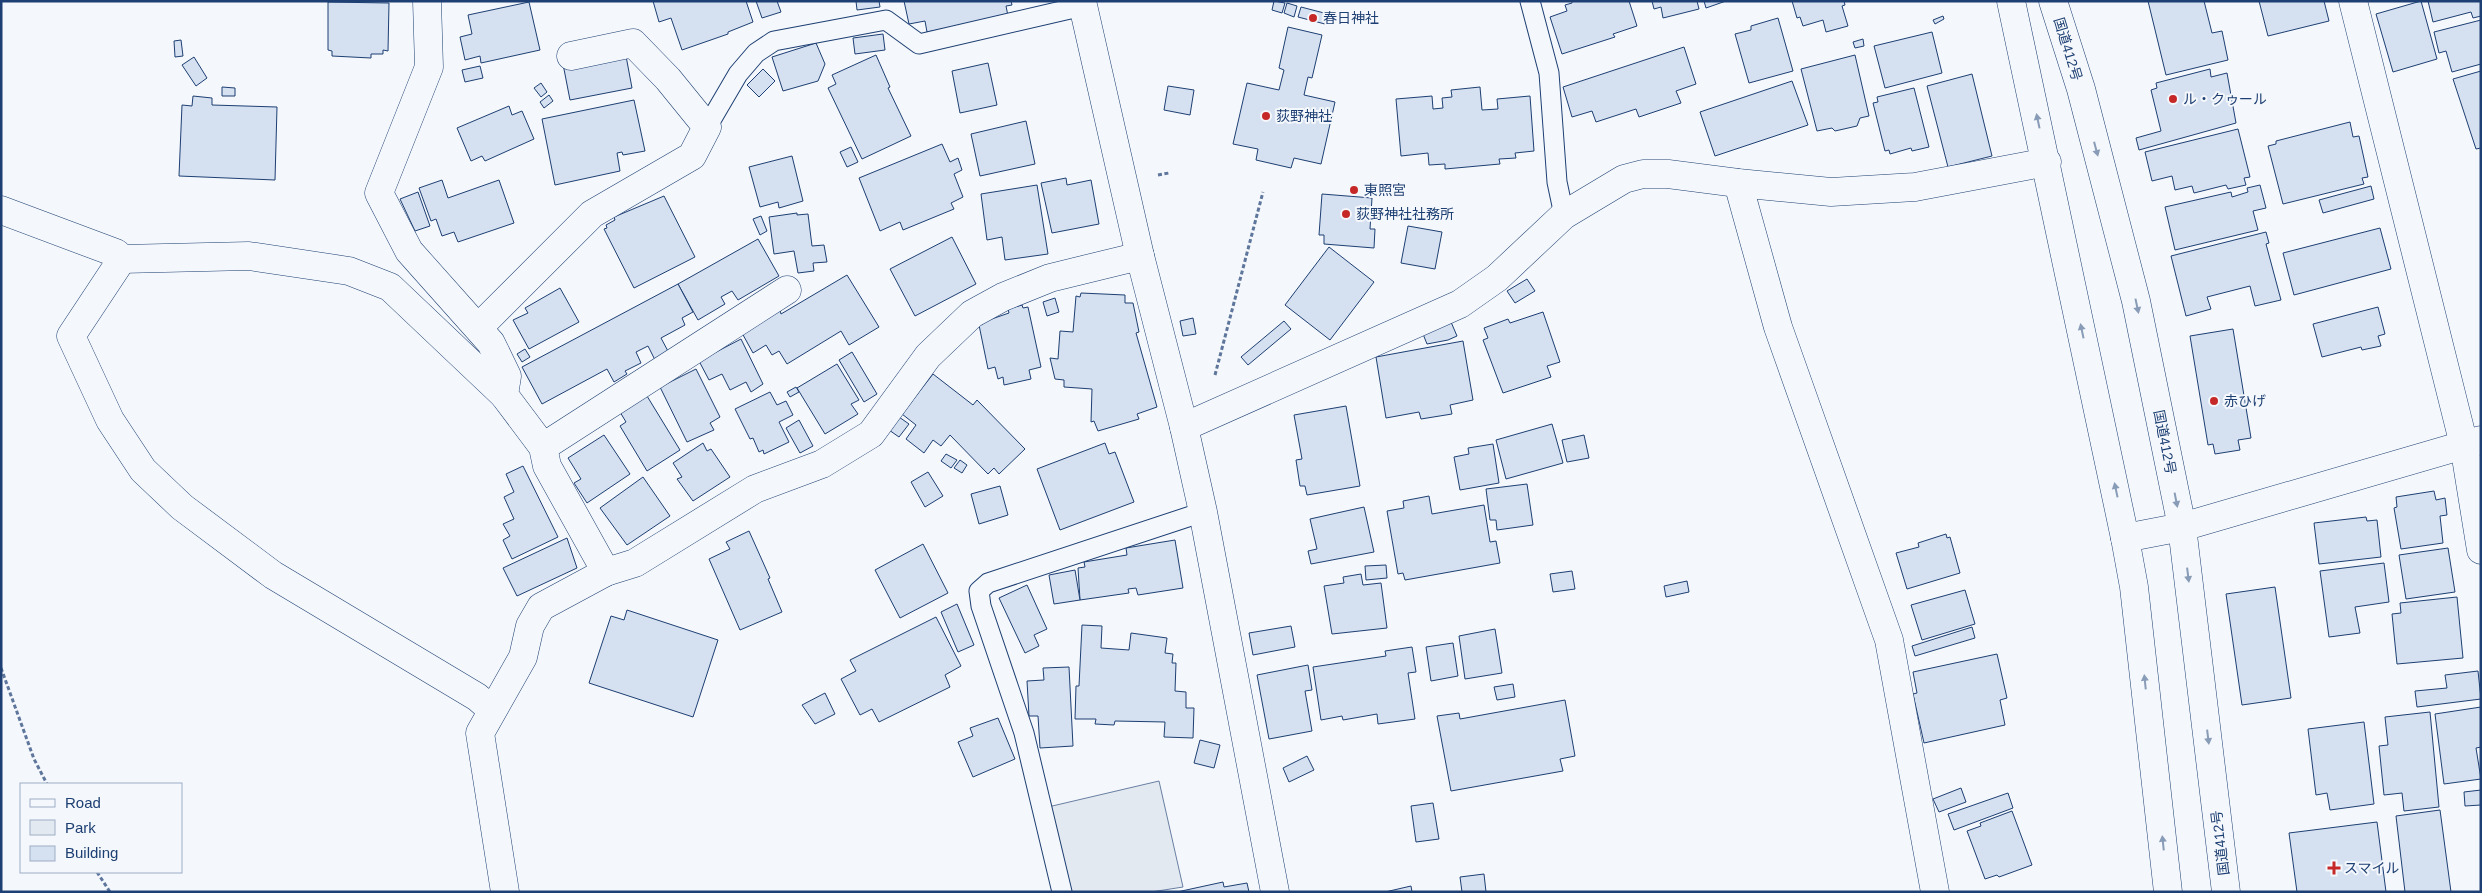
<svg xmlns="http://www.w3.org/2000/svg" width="2482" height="893" font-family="Arial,'Noto Sans JP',sans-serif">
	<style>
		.green { fill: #e3e9f0; stroke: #687fa3 }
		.building { fill: #d5e0f0; stroke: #1d3f73 }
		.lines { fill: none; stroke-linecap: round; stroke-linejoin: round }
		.lane-casing { stroke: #1d3f73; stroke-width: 21 }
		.street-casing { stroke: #1d3f73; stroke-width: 29 }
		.highway-casing { stroke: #1d3f73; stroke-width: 29 }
		.path { stroke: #5e769c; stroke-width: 3; stroke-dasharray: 4 2.5; stroke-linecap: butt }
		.lane { stroke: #f4f7fb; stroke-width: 19 }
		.street { stroke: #f4f7fb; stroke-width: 28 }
		.highway { stroke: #f4f7fb; stroke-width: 28 }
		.oneway { fill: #889bb7 }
		.poi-dot { fill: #c62828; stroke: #f4f7fb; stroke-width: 2 }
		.labels { text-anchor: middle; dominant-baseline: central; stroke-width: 4; stroke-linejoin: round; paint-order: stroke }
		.poi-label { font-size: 14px; fill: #1d3f73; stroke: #f4f7fb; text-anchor: start }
		.street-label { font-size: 14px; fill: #1d3f73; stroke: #f4f7fb }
	</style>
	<rect width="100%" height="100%" fill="#f4f7fb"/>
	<!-- green -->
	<polygon class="green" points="1159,781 1183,887 1151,892 1066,892 1048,807"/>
	<!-- building -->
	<g class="building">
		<polygon points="653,1 746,1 753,22 728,32 728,34 682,50 671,18 659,22"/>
		<polygon points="756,1 777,1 781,12 762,18"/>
		<polygon points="856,1 879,1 880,7 857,10"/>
		<polygon points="904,1 1011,1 1012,5 1006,6 1008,16 927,32 925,21 909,24"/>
		<polygon points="1274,1 1285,3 1282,13 1272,10"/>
		<polygon points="1572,1 1629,1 1637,26 1613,34 1615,37 1562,54 1550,17 1567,11 1565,5 1572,3"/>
		<polygon points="1652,1 1697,1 1699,9 1663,18 1661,7 1654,9"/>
		<polygon points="1704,1 1726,1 1706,8"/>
		<polygon points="1792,1 1844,1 1845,5 1842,6 1848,26 1826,32 1823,20 1803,26 1800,17 1797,18"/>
		<polygon points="2148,1 2204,1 2212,33 2222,31 2228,60 2166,75"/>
		<polygon points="2259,1 2324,1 2329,21 2268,36"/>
		<polygon points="2421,1 2437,59 2393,72 2376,14"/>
		<polygon points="2428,1 2481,1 2481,16 2473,18 2471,12 2433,22"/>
		<polygon points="328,2 389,3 388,51 383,50 383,54 371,54 371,58 332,56 332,51 328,50"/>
		<polygon points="529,2 540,50 481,63 480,56 465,60 460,37 472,34 468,15"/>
		<polygon points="1287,3 1297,6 1294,17 1284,13"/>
		<polygon points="1301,7 1328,14 1325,24 1298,17"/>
		<polygon points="1943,16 1944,19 1935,24 1933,20"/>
		<polygon points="1778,18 1793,71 1749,83 1735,34 1751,30 1751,26"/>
		<polygon points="2481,20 2481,64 2452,72 2446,51 2439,53 2434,32"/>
		<polygon points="1288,27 1322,35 1312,78 1308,77 1304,95 1335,102 1321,164 1294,158 1291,168 1256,160 1258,149 1233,144 1247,83 1279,90 1284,70 1279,68"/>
		<polygon points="1932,32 1942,73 1885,88 1874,46"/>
		<polygon points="883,34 885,50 855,54 853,38"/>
		<polygon points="1863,39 1864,46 1855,48 1853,42"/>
		<polygon points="181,40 183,56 175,57 174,41"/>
		<polygon points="816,43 825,64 818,81 783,91 772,57"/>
		<polygon points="1684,47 1696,84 1676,91 1681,103 1639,117 1636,109 1596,122 1592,111 1572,117 1563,87"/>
		<polygon points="876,55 890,87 888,88 911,136 862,159 828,88 836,84 832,75"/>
		<polygon points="1855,55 1869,116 1860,118 1857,126 1835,131 1832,128 1817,131 1801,69"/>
		<polygon points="626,56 632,88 570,100 563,64"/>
		<polygon points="194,57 207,78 196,86 182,65"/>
		<polygon points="988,63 997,105 960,113 952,71"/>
		<polygon points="480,66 483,78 465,82 462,70"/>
		<polygon points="763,69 775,81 759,97 747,85"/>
		<polygon points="2210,69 2211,77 2227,73 2236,123 2139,150 2136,138 2161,131 2151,90 2157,88 2156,83"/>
		<polygon points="2481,71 2481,148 2476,149 2453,79"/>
		<polygon points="1972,74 1992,156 1948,167 1927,86"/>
		<polygon points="1792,81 1808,125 1715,156 1700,112"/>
		<polygon points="541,83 547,92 541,97 534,88"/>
		<polygon points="1168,86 1194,90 1190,115 1164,110"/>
		<polygon points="222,87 235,88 235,96 222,96"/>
		<polygon points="1480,87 1482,110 1498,109 1497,99 1530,96 1534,151 1515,153 1516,158 1499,159 1500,164 1445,169 1445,164 1429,165 1428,153 1401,156 1396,99 1432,96 1433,109 1443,108 1442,98 1452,97 1451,90"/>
		<polygon points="1914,88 1929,147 1912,151 1911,148 1890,154 1889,150 1885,151 1873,103 1878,102 1877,97"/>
		<polygon points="549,95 553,101 544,108 540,102"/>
		<polygon points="193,96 212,98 212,105 277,107 275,180 179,176 182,105 192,106"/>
		<polygon points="634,100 645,151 623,155 622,152 617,153 620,171 555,185 542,119"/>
		<polygon points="509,106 512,115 522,111 534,139 485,161 482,156 471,161 457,128"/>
		<polygon points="1026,121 1035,164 980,176 971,134"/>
		<polygon points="2350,122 2353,137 2359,136 2368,177 2362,178 2364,184 2283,204 2268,146 2276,144 2276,141"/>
		<polygon points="2238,129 2250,177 2244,178 2246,185 2228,189 2226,185 2194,193 2192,186 2175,190 2172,176 2152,181 2145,152"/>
		<polygon points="942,144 950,162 958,158 962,170 954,174 963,197 951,203 954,209 903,230 900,222 880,231 859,178"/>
		<polygon points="851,147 858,162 847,167 840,152"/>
		<polygon points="792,156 803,201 779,208 778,202 760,207 749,167"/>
		<polygon points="1066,178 1067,185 1091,180 1099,224 1052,233 1041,183"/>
		<polygon points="442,180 448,198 499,180 514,223 458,242 454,232 442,236 436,219 431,221 419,188"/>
		<polygon points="1037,185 1048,254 1005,260 1002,237 987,240 981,194"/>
		<polygon points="2260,185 2266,208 2253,211 2258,230 2175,250 2165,207 2231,192 2232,197 2248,192 2247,188"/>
		<polygon points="2371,186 2374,199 2323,213 2319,200"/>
		<polygon points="418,192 430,226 415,231 400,199"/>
		<polygon points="1322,194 1372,198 1370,229 1375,229 1374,248 1324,244 1324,235 1319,235"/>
		<polygon points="664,196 695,257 634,288 604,229 607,228 606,225 615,220 614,217"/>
		<polygon points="797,213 797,215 808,214 812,246 824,245 827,262 813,263 814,271 798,273 794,251 774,254 769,217"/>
		<polygon points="761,216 767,231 760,235 753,219"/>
		<polygon points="1408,226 1442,232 1435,269 1401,263"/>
		<polygon points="2380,228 2391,269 2294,295 2283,253"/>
		<polygon points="2266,232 2269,243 2266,244 2281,300 2255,306 2250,286 2207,297 2211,309 2186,316 2171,256"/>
		<polygon points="952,237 976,284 915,316 890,269"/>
		<polygon points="758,239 779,276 738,300 732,291 721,297 725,304 698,320 678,284"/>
		<polygon points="1329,247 1374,282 1330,340 1285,305"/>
		<polygon points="847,275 879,327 849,345 841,331 787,364 779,351 772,355 766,345 753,353 742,333 780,310 781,314"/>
		<polygon points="1527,279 1535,291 1515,303 1507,291"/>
		<polygon points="678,284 693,312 682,318 685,325 661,338 669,353 655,360 648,346 636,352 641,363 625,371 627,374 614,382 607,369 542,404 522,367"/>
		<polygon points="560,288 579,322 529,349 513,320 528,313 525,308"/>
		<polygon points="1081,293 1125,295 1125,303 1133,303 1139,332 1136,333 1157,407 1137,414 1139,419 1098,431 1094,421 1091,422 1092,389 1064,387 1064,380 1055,379 1050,358 1058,359 1060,331 1073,332 1076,296 1080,297"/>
		<polygon points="1055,298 1059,312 1047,316 1043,302"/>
		<polygon points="1022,305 1023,308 1028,307 1041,367 1029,370 1031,379 1004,385 1003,377 998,379 995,367 988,369 979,325 983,324 983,322 1009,313 1008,309"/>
		<polygon points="2378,307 2385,334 2378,336 2381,346 2362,350 2361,347 2322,357 2313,324"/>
		<polygon points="1543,312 1560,362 1547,366 1551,377 1503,393 1483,340 1488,338 1484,328 1508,319 1510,323"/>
		<polygon points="1193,318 1196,334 1183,336 1180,321"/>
		<polygon points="1284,321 1291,329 1248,365 1241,357"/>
		<polygon points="1451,322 1457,336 1448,340 1427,344 1423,334"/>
		<polygon points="2233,329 2251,438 2238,440 2240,450 2215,454 2213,444 2208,445 2190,336"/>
		<polygon points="741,339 763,384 751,392 746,382 730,390 722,374 709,380 699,361"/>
		<polygon points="1463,341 1473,400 1450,405 1452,414 1421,419 1419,412 1386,418 1376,357"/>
		<polygon points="525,349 530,357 522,362 517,354"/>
		<polygon points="852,352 877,394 864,402 839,360"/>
		<polygon points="837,364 859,400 851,404 858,414 825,434 797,388"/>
		<polygon points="696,369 720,417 710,423 714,430 687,442 660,387"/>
		<polygon points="933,374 973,405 977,400 1025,449 999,474 994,468 988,474 950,435 941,446 933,440 924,453 906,439 916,425 902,414"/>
		<polygon points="796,387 799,392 790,397 787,392"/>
		<polygon points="770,392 777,405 786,401 793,415 779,422 789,442 764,454 763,450 759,452 753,438 750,439 735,409"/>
		<polygon points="647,396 680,450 647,471 620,426 626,422 620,412"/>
		<polygon points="1346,406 1360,486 1307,495 1305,486 1300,486 1296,460 1302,459 1294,415"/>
		<polygon points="899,417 909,424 899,437 889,430"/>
		<polygon points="799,420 813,446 800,453 786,428"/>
		<polygon points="1552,424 1563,463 1506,479 1496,440"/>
		<polygon points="604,435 630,474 587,503 574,483 581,479 568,458"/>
		<polygon points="1584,435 1589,458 1567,462 1562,440"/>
		<polygon points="703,443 707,451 711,449 730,477 693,501 677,479 682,477 673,463"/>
		<polygon points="1105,443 1109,454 1115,452 1134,502 1060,530 1037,469"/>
		<polygon points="1493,444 1499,483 1460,490 1454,457 1469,454 1468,448"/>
		<polygon points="946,454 957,460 951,468 941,461"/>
		<polygon points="960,460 967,465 962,473 954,468"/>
		<polygon points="523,466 558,537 512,559 503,540 510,536 503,524 514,519 504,497 514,492 506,474"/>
		<polygon points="928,472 943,496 925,507 911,482"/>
		<polygon points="643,477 670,516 627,545 600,508"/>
		<polygon points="1527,484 1533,525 1497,530 1496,520 1490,520 1486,489"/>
		<polygon points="1000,486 1008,515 979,524 971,494"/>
		<polygon points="2434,491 2436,500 2445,498 2447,515 2440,516 2443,543 2401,549 2394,508 2397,507 2396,497"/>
		<polygon points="1429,496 1432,514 1484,505 1490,542 1496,541 1500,563 1405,580 1403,573 1398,574 1387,511 1404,508 1403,501"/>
		<polygon points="1364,507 1374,552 1311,564 1308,551 1317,549 1310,519"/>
		<polygon points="2366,517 2367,521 2377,520 2381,557 2319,564 2314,523"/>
		<polygon points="749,531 770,578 768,579 782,612 740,630 709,559 730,549 726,542"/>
		<polygon points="1946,534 1947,538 1950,537 1960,573 1907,589 1896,553 1919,547 1918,543"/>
		<polygon points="567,538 577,568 517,596 503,568"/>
		<polygon points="1175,540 1183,588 1138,595 1136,588 1128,589 1129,593 1080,600 1078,568 1085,567 1084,562 1127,555 1126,548"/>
		<polygon points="923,544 948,593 900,618 875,570"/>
		<polygon points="2448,548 2455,592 2406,599 2399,555"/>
		<polygon points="2384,563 2389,602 2355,607 2360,633 2329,637 2320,571"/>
		<polygon points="1386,565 1387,578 1366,580 1365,566"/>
		<polygon points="1075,570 1080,600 1054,604 1049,575"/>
		<polygon points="1572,571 1575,589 1553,592 1550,574"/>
		<polygon points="1361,574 1363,585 1381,583 1387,628 1332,634 1324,586 1344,583 1343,577"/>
		<polygon points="1687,581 1689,592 1666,597 1664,586"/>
		<polygon points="1027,585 1047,629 1034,635 1039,646 1025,653 999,598"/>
		<polygon points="2275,587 2291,698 2242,705 2226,594"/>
		<polygon points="1965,590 1975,624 1922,640 1911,605"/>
		<polygon points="2457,597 2463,658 2397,664 2392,614 2401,613 2400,603"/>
		<polygon points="957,604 974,645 958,652 941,612"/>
		<polygon points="627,610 718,640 693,717 589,683 611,616 624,620"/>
		<polygon points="936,617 961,666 945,675 950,687 879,722 872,709 860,715 841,679 856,671 850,660"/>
		<polygon points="1082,625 1102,626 1101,648 1129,650 1131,633 1167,638 1165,653 1173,654 1172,663 1176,663 1175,691 1186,692 1186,708 1194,708 1193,738 1164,737 1165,722 1115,721 1114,725 1095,724 1096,719 1075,719 1076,686 1079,686"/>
		<polygon points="1291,626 1295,647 1253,655 1249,633"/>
		<polygon points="1972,627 1975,638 1915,656 1912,646"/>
		<polygon points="1495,629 1502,673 1465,679 1459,636"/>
		<polygon points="1453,643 1458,676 1431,681 1426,647"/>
		<polygon points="1412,647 1416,672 1408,673 1415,719 1378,724 1377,714 1343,720 1342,716 1321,720 1313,667 1386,656 1385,651"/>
		<polygon points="1997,654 2007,698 2000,700 2005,725 1924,743 1913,694 1917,693 1913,672"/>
		<polygon points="1308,665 1312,690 1305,691 1312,731 1269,739 1257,675"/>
		<polygon points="1069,667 1073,746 1040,748 1038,716 1029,716 1027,681 1044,680 1043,668"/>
		<polygon points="2478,671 2481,699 2417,707 2415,691 2447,688 2445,675"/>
		<polygon points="1513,684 1515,697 1497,700 1494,687"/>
		<polygon points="825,693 835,714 815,724 802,705"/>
		<polygon points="1565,700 1575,756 1560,759 1563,771 1451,791 1437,716 1459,713 1460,719"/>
		<polygon points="2481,707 2481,747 2476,748 2481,779 2444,784 2435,714"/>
		<polygon points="2430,712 2439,807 2404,811 2402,793 2384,795 2379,746 2388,745 2385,717"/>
		<polygon points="998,718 1015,759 973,777 958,742 973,736 970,728"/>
		<polygon points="2364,722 2374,804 2330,810 2327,793 2316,795 2308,729"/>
		<polygon points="1200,740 1220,745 1214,768 1194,763"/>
		<polygon points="1307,756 1314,770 1289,782 1283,768"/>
		<polygon points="1961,788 1966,802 1939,812 1933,799"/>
		<polygon points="2481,790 2481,805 2465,806 2464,792"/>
		<polygon points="2008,793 2013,808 1954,830 1948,814"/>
		<polygon points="1433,803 1439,839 1416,842 1411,806"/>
		<polygon points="2440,810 2451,892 2405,892 2396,816"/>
		<polygon points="2012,811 2032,865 1999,877 1997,875 1985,879 1967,831 1981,826 1980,823"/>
		<polygon points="2377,822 2386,892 2297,892 2289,833"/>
		<polygon points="1484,874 1486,892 1462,892 1460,877"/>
		<polygon points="1223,882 1224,887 1247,883 1249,892 1177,892"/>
		<polygon points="1411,886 1412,892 1385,892"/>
	</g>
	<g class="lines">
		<defs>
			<g id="lane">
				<polyline points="1530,1 1549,73 1557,182 1564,215"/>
				<polyline points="707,127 738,74 756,53 774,41 886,20 919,44 1083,6"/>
				<polyline points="1062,892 1024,733 981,606 979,591 988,583 1203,512"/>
			</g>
			<g id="street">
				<polyline points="427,1 429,67 379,193 409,251 491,343 507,376 504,395 543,447 547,466 606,572"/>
				<polyline points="1082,1 1140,256 1184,427 1203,512 1275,892"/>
				<polyline points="2353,1 2464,445 2481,550"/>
				<polyline points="1738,183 1778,327 1889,640 1935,892"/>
				<polyline points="1,210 116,253 122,259 249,256 349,271 390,287 504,395"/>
				<polyline points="122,259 71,336 110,420 143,470 182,507 273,575 477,697 492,710"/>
				<polyline points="479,327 592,214 692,156 707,127 668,79 633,43 571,56"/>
				<polyline points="1184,427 1460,304 1497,278 1564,215 1624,179 1643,174 1668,174 1738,183 1831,192 1915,187 2047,162"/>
				<polyline points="543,447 787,290"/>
				<polyline points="2125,538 2182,527 2481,440"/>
				<polyline points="505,892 480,733 523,657 530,626 541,607 606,572 635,563 755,489 822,464 871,434 928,356 972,314 1003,297 1050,278 1140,256"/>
			</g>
			<g id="highway">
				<polyline points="2011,1 2125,538 2134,587 2168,892"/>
				<polyline points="2053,1 2081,89 2136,301 2182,527 2226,892"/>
			</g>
		</defs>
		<!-- lane casing -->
		<use href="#lane" class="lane-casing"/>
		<!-- street casing -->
		<use href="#street" class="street-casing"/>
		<!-- highway casing -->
		<use href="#highway" class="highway-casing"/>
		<!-- path -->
		<g class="path">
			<polyline points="1158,175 1169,173"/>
			<polyline points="1215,375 1263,192"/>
			<polyline points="1,668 34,759 47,784"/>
			<polyline points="97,872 110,892"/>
		</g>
		<!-- lane -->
		<use href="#lane" class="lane"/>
		<!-- street -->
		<use href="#street" class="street"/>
		<!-- highway -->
		<use href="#highway" class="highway"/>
	</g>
	<!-- one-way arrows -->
	<defs><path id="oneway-solid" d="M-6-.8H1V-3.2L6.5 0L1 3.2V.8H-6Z" transform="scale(1.25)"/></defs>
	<g class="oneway">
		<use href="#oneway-solid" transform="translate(2038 121) rotate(-102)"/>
		<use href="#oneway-solid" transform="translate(2096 149) rotate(75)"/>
		<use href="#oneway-solid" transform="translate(2137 306) rotate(78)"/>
		<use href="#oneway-solid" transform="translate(2082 331) rotate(-102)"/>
		<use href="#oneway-solid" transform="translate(2116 490) rotate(-102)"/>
		<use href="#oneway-solid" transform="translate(2176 500) rotate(79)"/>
		<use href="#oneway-solid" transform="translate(2188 575) rotate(83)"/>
		<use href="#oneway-solid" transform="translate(2145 682) rotate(-96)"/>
		<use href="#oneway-solid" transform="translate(2208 737) rotate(83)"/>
		<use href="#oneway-solid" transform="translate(2163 843) rotate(-96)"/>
	</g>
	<!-- markers -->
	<g class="poi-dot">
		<circle cx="1313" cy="18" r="5"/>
		<circle cx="2173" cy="99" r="5"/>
		<circle cx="1266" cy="116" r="5"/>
		<circle cx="1354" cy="190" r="5"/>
		<circle cx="1346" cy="214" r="5"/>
		<circle cx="2214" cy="401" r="5"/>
		<path d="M2331.5 860.5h5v5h5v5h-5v5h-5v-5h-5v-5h5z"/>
	</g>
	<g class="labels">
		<!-- poi labels -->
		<g class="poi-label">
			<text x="1323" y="18">春日神社</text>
			<text x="2183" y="99">ル・クゥール</text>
			<text x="1276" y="116">荻野神社</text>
			<text x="1364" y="190">東照宮</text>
			<text x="1356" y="214">荻野神社社務所</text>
			<text x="2224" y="401">赤ひげ</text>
			<text x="2344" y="868">スマイル</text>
		</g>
		<!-- street labels -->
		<g class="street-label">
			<text transform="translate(2068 49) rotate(73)">国道412号</text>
			<text transform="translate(2165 442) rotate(79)">国道412号</text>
			<text transform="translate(2220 843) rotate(-97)">国道412号</text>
		</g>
	</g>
	<!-- border -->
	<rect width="2482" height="893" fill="none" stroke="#1d3f73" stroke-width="5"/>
	<!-- legend -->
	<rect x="20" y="783" width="162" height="90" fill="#f4f7fb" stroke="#9eadc5"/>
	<rect x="30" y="799" width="25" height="8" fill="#f4f7fb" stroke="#9eadc5"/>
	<text x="65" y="808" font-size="15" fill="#1d3f73">Road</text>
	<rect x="30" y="820" width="25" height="15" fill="#e3e9f0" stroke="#9eadc5"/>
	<text x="65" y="833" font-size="15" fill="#1d3f73">Park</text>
	<rect x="30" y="846" width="25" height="15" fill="#d5e0f0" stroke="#9eadc5"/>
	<text x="65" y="858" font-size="15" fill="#1d3f73">Building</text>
</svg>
